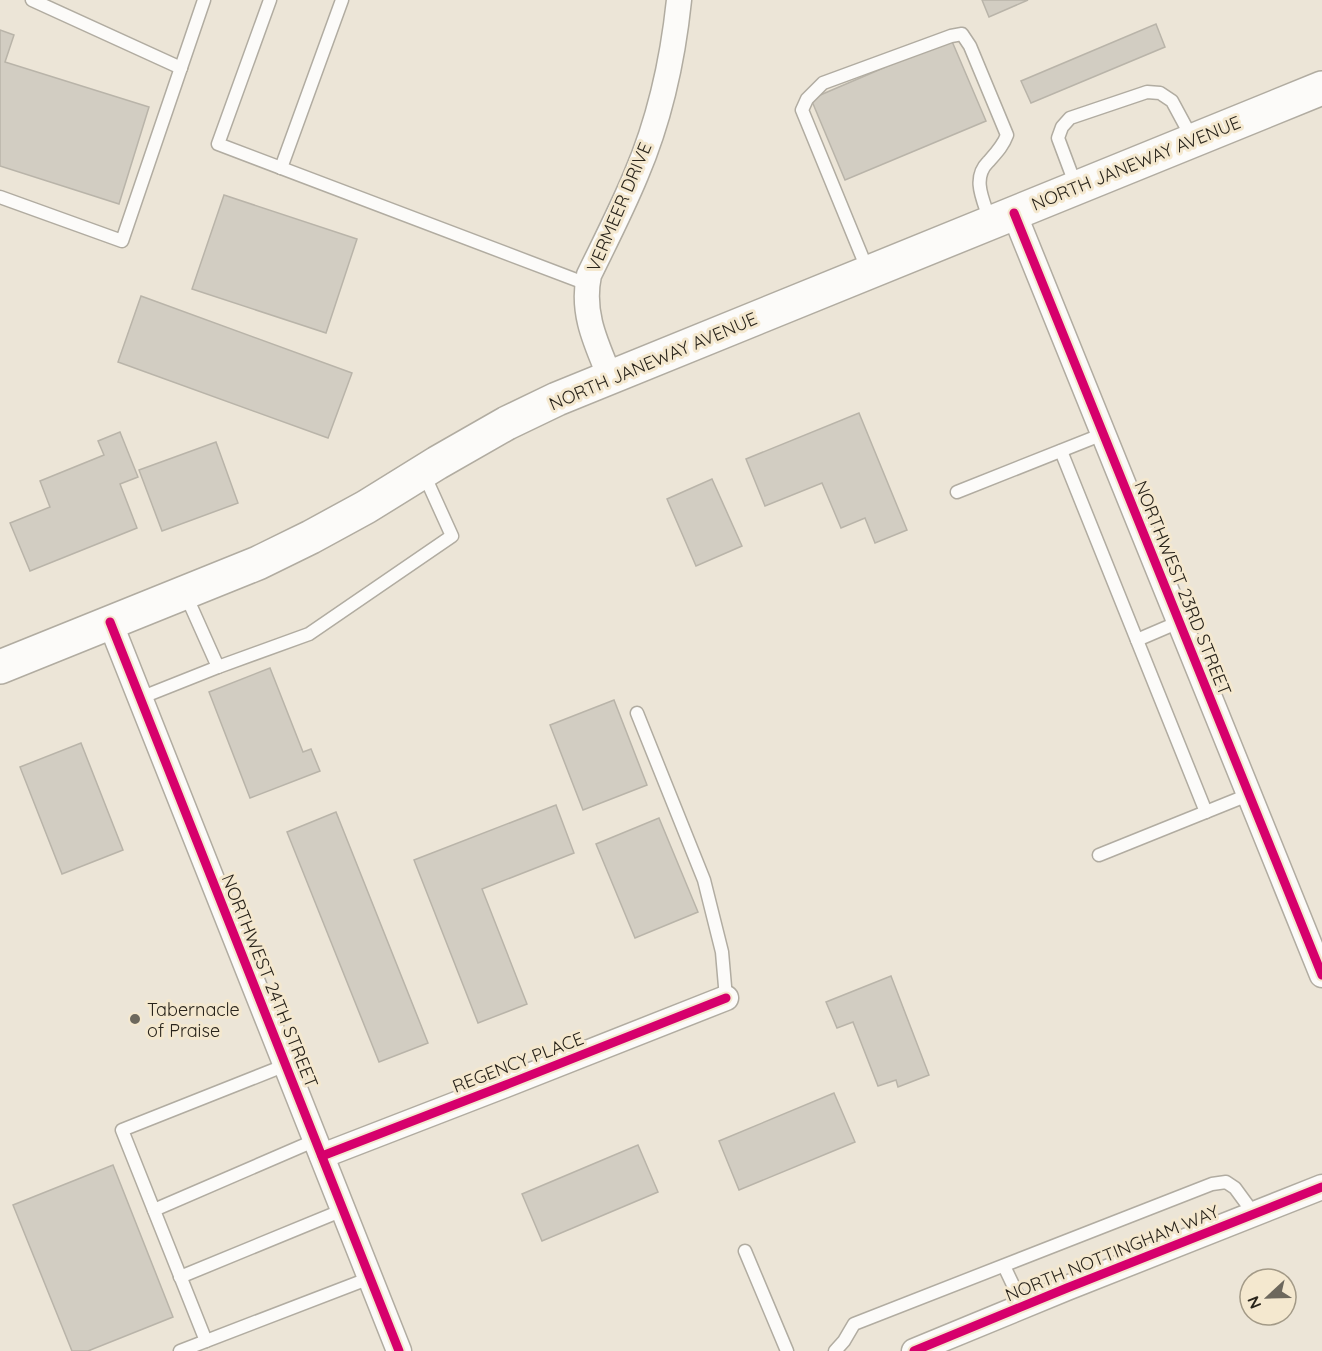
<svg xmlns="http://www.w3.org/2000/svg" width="1322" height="1351" font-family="Quicksand,sans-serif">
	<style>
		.building { fill: #d2cdc2; stroke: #b9b4a9; stroke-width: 1.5 }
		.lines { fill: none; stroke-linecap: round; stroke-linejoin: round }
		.lane-casing { stroke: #b1aca1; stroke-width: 15 }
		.street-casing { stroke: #b1aca1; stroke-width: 27 }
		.secondary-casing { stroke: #b1aca1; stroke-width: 36 }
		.lane { stroke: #fcfbf9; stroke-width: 12 }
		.street { stroke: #fcfbf9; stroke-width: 24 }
		.secondary { stroke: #fcfbf9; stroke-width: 33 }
		.cycleway-casing { stroke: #f4e8cf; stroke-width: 13 }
		.cycleway { stroke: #d6006c; stroke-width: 9 }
		.poi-dot { fill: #6d685d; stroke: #f4e8cf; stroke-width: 2 }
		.labels { text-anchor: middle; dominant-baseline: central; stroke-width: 6; stroke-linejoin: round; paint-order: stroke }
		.street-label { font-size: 18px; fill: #29241b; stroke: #f4e8cf }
		.poi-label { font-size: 18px; fill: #29241b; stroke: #f4e8cf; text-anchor: start }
	</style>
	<rect width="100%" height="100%" fill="#ece5d7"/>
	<!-- building -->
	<g class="building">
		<polygon points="982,0 1028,0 989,17"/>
		<polygon points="1156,24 1165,47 1031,103 1021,81"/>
		<polygon points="0,30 14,35 5,62 149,107 119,204 0,166"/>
		<polygon points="951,39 986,121 845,180 811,99"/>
		<polygon points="224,195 357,239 326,333 192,289"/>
		<polygon points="141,296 352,373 328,438 118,362"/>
		<polygon points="859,413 907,530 875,543 865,518 841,528 822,483 765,506 746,459"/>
		<polygon points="120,432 138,477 120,484 137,528 30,571 10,523 50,507 40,481 104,455 98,441"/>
		<polygon points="216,442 238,503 162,531 139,470"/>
		<polygon points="712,479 742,546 696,566 667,499"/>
		<polygon points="270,668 303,752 311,749 320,771 250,798 209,692"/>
		<polygon points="614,700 647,785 583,810 550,725"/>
		<polygon points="81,743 123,850 62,874 20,767"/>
		<polygon points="556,805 574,853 482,889 527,1004 478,1023 414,860"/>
		<polygon points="336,812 428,1043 379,1062 287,832"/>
		<polygon points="659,818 698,912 635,938 596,844"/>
		<polygon points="891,976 929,1075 898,1087 896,1080 878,1086 853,1022 837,1028 826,1002"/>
		<polygon points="834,1093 855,1142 739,1190 719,1141"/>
		<polygon points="638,1145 658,1192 542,1241 522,1194"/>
		<polygon points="113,1165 173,1317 88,1351 72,1351 13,1205"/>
	</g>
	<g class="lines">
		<defs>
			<g id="lane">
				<polyline points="32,0 181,68"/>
				<polyline points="270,0 218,144 587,284"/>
				<polyline points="281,168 342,0"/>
				<polyline points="1076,186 1058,138 1062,127 1070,118 1147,92 1160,93 1172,101 1193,140"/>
				<polyline points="0,197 122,241 204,0"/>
				<path d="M868,271L802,110L807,99L823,83L951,36L962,34L970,46L1007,135C1003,146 996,153 988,162C971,179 984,201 990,221"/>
				<polyline points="1061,451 1206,812"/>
				<polyline points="957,492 1103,434"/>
				<polyline points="1137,640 1179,622"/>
				<polyline points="218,667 309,634 452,536 423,472"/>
				<polyline points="140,698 218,667 185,593"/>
				<polyline points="637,713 704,880 722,952 726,998"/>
				<polyline points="1099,855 1248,795"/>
				<polyline points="154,1210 316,1140"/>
				<polyline points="745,1251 787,1351"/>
				<polyline points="1004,1266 1023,1306"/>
				<polyline points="180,1277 343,1210"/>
				<polyline points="206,1341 122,1130 286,1065"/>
				<polyline points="180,1351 370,1278"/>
				<polyline points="835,1351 844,1341 854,1324 1212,1184 1226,1182 1235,1188 1254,1214"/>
			</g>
			<g id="street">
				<polyline points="1014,213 1322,975"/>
				<path d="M610,377C596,343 581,313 589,275C605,242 622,209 636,175C659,121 673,58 679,0"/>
				<polyline points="110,622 399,1351"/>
				<polyline points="322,1156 503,1086 726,998"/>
				<polyline points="914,1351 1067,1288 1322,1187"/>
			</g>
			<polyline id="secondary" points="0,667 258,563 311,537 366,507 437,463 507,423 557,399 1322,88"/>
		</defs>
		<!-- lane casing -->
		<use href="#lane" class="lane-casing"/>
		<!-- street casing -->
		<use href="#street" class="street-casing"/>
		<!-- secondary casing -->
		<use href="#secondary" class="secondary-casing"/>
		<!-- lane -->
		<use href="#lane" class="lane"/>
		<!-- street -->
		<use href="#street" class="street"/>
		<!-- secondary -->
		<use href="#secondary" class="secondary"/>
		<defs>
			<g id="cycleway">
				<polyline points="1014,213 1322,975"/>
				<polyline points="110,622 399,1351"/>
				<polyline points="322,1156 503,1086 726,998"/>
				<polyline points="914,1351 1067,1288 1322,1187"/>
			</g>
		</defs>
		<!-- cycleway casing -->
		<use href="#cycleway" class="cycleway-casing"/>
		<!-- cycleway -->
		<use href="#cycleway" class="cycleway"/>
	</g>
	<!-- markers -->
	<circle class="poi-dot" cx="135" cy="1019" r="6"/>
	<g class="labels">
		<!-- street labels -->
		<g class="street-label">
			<text transform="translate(1136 163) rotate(-22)">NORTH JANEWAY AVENUE</text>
			<text transform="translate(619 207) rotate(-67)">VERMEER DRIVE</text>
			<text transform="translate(653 361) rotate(-23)">NORTH JANEWAY AVENUE</text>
			<text transform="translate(1183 588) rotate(68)">NORTHWEST 23RD STREET</text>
			<text transform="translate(270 981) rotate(68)">NORTHWEST 24TH STREET</text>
			<text transform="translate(518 1062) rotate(-21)">REGENCY PLACE</text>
			<text transform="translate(1112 1253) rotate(-22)">NORTH NOTTINGHAM WAY</text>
		</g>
		<!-- poi labels -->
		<g class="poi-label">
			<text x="147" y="1009">Tabernacle<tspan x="147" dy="21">of Praise</tspan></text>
		</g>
	</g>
	<!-- north arrow -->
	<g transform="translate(1268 1297) rotate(248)"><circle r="28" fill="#f4e8cf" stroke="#a39a87" stroke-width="1.5"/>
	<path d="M0-4.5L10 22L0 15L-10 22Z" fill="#6d685d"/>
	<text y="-9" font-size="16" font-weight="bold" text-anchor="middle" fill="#29241b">N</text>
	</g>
</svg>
